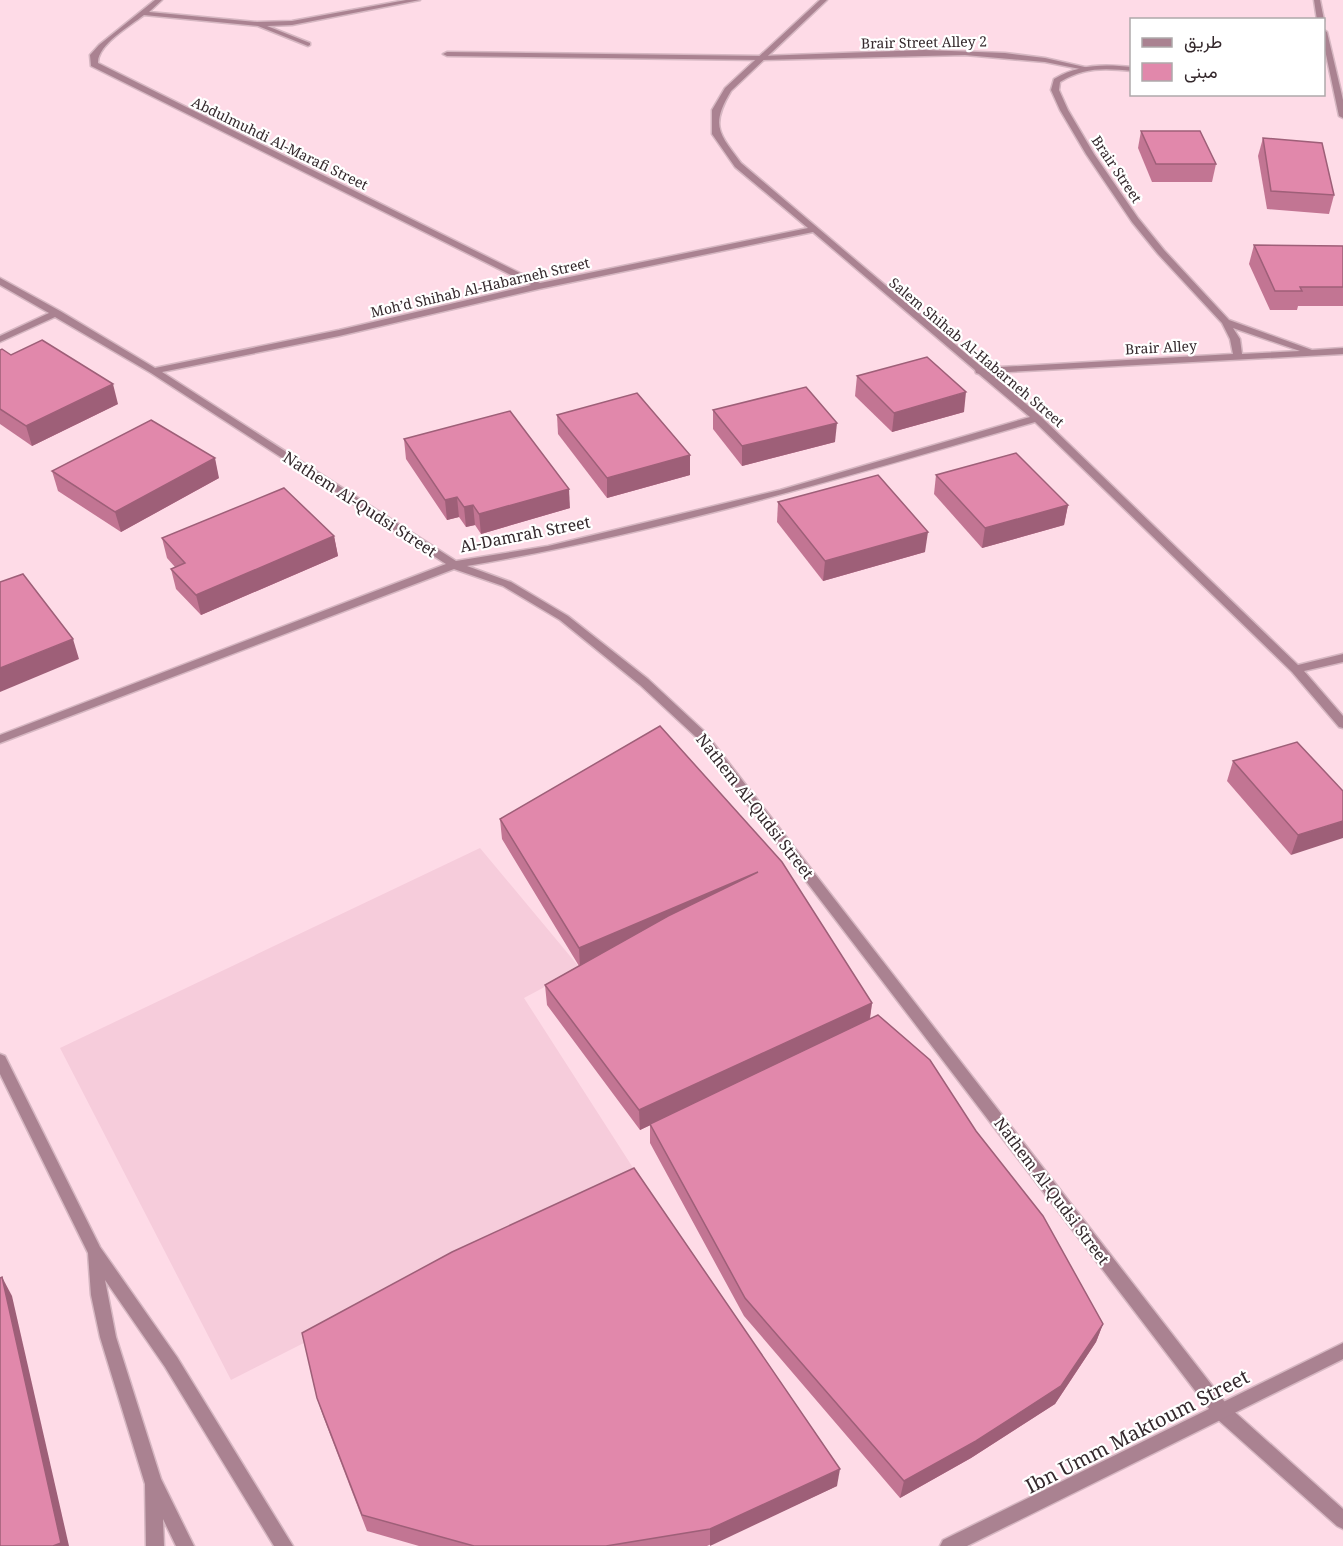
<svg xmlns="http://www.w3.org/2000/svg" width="1343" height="1546" font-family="'Noto Serif',Vazirmatn,serif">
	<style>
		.built { fill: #f6ccdb }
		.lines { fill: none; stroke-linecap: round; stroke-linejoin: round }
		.service-casing { stroke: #d6b7c2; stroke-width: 3 }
		.minor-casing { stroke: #d6b7c2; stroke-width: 3 }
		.tertiary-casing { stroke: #d6b7c2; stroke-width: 3 }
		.service { fill: #aa8291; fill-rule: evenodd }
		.minor { fill: #aa8291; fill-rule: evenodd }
		.tertiary { fill: #aa8291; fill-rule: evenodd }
		.wall { fill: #c27593 }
		.shaded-wall { fill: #9e5f78 }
		.building { fill: #e188ab; stroke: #9e5f78; stroke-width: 1.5 }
		.labels { text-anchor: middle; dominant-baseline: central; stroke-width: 4.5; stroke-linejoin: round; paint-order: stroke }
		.far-street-label { font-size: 14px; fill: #34282c; stroke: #fff }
		.street-label { font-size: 16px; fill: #34282c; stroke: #fff }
		.near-street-label { font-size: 20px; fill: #34282c; stroke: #fff }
	</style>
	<rect width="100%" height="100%" fill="#fedbe7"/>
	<!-- built -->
	<polygon class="built" points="480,848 580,968 524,998 637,1174 231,1380 60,1048"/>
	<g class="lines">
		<defs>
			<polygon id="service" points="924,50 1005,53 1045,58 1089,68 1085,70 1045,62 965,55 762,60 447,56 443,54 447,52 762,56"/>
			<g id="minor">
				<path d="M155,0H162L149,12L257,22L292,21L406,0H420L292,25L267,26L310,43V45L308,46L258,26L144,15C130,26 97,45 98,63L540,283L808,228L735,167L712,134V110L725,88L820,0H827L731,91C710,126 719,133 741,163L983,368L1233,354L1230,339L1222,323L1158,254L1132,222L1086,154L1060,110L1051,90L1054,79C1079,64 1104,64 1132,67V71C1106,68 1083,67 1060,82L1059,90L1068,110L1094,154L1138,218L1164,250L1229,320L1312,350L1343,348V354L990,373L1040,416L1298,665L1343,654V662L1304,671L1343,716V728L1339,727L1292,672L1035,422C848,476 660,533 467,566L511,582L568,616L648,679L704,731L1228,1406L1343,1509V1529L1337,1526L1216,1418L696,737L640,685L560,620L503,586L454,569L0,743V735L446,564L151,373L55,317L0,342V336L49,313L0,285V278L60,311L155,368L339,330L531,285L91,66L90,55L99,45ZM813,232L975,370L976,373L979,374L1030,417L780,490L548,546L456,561L162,372L339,336L539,289ZM1233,328L1300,351L1242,354L1240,339Z"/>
				<polygon points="1314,0 1320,0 1324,20 1324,21 1324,20 1317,20"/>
				<polygon points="1324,30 1327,32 1343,100 1343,118 1339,116 1324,45"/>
			</g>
			<g id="tertiary">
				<polygon points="0,1054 5,1056 100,1247 177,1357 293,1546 274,1546 165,1367 105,1280 116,1337 161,1479 194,1546 176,1546 163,1519 164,1546 146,1546 145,1484 100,1337 91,1295 88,1253 0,1074"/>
				<polygon points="1343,1343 1343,1359 967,1546 940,1546 943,1540"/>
			</g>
		</defs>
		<!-- service casing -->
		<use href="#service" class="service-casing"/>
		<!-- minor casing -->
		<use href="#minor" class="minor-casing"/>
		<!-- tertiary casing -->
		<use href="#tertiary" class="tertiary-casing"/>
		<!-- service -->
		<use href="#service" class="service"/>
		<!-- minor -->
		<use href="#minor" class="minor"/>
		<!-- tertiary -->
		<use href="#tertiary" class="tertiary"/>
	</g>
	<!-- wall -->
	<g class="wall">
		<polygon points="1141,131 1216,164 1212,182 1152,182 1138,148"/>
		<polygon points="1263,138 1334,195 1329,214 1267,209 1258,156"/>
		<polygon points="1254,245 1343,246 1343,306 1298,306 1297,310 1270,310 1249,264"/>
		<polygon points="0,350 11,355 118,404 32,446 0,424"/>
		<polygon points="857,376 964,412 892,432 855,396"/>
		<polygon points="713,410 835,442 742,466 713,429"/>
		<polygon points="557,415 690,455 690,475 607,498 558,434"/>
		<polygon points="404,439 570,508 481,534 475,525 466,527 459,517 447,520 406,459"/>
		<polygon points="52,471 219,478 121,532 58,491"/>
		<polygon points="936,475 1068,505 1064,525 982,548 934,494"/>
		<polygon points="778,502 925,552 823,581 777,522"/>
		<polygon points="334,536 338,556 201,615 176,589 171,569 175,567 167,558 162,538"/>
		<polygon points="1233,761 1343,791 1291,855 1227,781"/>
		<polygon points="500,819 872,1003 870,1019 976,1131 1103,1324 1096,1342 1055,1404 971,1458 900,1498 744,1316 650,1143 650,1125 640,1130 547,1005 545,985 579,966 502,839"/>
		<polygon points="317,1398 837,1486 707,1546 419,1546 367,1531 323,1416"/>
	</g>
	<!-- shaded-wall -->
	<g class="shaded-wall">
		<polygon points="113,384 118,404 32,446 26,426"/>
		<polygon points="966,392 964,412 892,432 894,413"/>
		<polygon points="837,423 835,442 742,466 742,446"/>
		<polygon points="690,455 690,475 607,498 607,478"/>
		<polygon points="215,458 219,478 121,532 115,512"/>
		<polygon points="569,489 570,508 481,534 479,514"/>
		<polygon points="457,497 459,517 447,520 445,500"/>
		<polygon points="473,505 475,525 466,527 464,507"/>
		<polygon points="1068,505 1064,525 982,548 985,528"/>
		<polygon points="928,532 925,552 823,581 825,561"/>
		<polygon points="334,536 338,556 201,615 196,595"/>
		<polygon points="73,639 79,659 0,692 0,668"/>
		<polygon points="1343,821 1343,838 1291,855 1298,835"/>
		<polygon points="758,872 580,968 579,948"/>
		<polygon points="872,1003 869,1023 640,1130 639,1110"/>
		<polygon points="2,1277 12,1296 69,1546 53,1546"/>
		<polygon points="1103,1324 1096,1342 1055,1404 971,1458 900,1498 904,1481"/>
		<polygon points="840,1469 837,1486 710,1546 710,1529"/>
	</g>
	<!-- building -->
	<g class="building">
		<polygon points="1141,131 1200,131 1216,164 1156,164"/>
		<polygon points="1263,138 1322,143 1334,195 1271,191"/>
		<polygon points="1254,245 1343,246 1343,287 1300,287 1302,291 1275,291"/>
		<polygon points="42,340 113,384 26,426 0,409 0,350 2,349 11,355"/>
		<polygon points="927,357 966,392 894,413 857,376"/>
		<polygon points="806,387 837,423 742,446 713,410"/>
		<polygon points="637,393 690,455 607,478 557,415"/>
		<polygon points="510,411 569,489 479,514 473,505 464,507 457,497 445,500 404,439"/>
		<polygon points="151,420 215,458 115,512 52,471"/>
		<polygon points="1016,453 1068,505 985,528 936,475"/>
		<polygon points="878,475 928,532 825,561 778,502"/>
		<polygon points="284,488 334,536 196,595 171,569 185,563 162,538"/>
		<polygon points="23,574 73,639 0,668 0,582"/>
		<polygon points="660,726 782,862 872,1003 639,1110 545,985 668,916 758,872 579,948 500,819"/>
		<polygon points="1297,742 1343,791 1343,821 1298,835 1233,761"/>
		<polygon points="878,1015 930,1060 976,1131 1043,1216 1103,1324 1061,1386 976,1441 904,1481 745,1298 650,1124"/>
		<polygon points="634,1168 840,1469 710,1529 606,1546 474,1546 362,1515 317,1398 302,1333 452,1252"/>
		<polygon points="2,1277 61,1543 53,1546 0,1546 0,1278"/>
	</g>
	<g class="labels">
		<!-- far-street labels -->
		<g class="far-street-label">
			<text transform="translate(924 42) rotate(-1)">Brair Street Alley 2</text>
			<text transform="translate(280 143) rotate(26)">Abdulmuhdi Al-Marafi Street</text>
			<text transform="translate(1117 169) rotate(56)">Brair Street</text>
			<text transform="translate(480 287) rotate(-13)">Moh’d Shihab Al-Habarneh Street</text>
			<text transform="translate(1161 347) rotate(-3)">Brair Alley</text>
			<text transform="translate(977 352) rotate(40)">Salem Shihab Al-Habarneh Street</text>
		</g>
		<!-- street labels -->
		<g class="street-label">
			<text transform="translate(360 504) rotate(33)">Nathem Al-Qudsi Street</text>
			<text transform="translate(525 534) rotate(-11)">Al-Damrah Street</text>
			<text transform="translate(755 806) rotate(52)">Nathem Al-Qudsi Street</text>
			<text transform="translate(1052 1191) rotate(53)">Nathem Al-Qudsi Street</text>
		</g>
		<!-- near-street labels -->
		<g class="near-street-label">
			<text transform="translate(1137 1431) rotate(-27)">Ibn Umm Maktoum Street</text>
		</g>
	</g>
	<!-- legend -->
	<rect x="1130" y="18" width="195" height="78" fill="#ffffff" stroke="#aea9ab" stroke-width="1.5"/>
	<rect x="1142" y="38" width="30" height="9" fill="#aa8291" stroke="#aea9ab" stroke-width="1.5"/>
	<text x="1184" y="48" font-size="18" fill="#34282c">طريق</text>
	<rect x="1142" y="63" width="30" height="18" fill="#e188ab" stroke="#aea9ab" stroke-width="1.5"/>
	<text x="1184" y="78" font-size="18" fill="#34282c">مبنى</text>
</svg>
